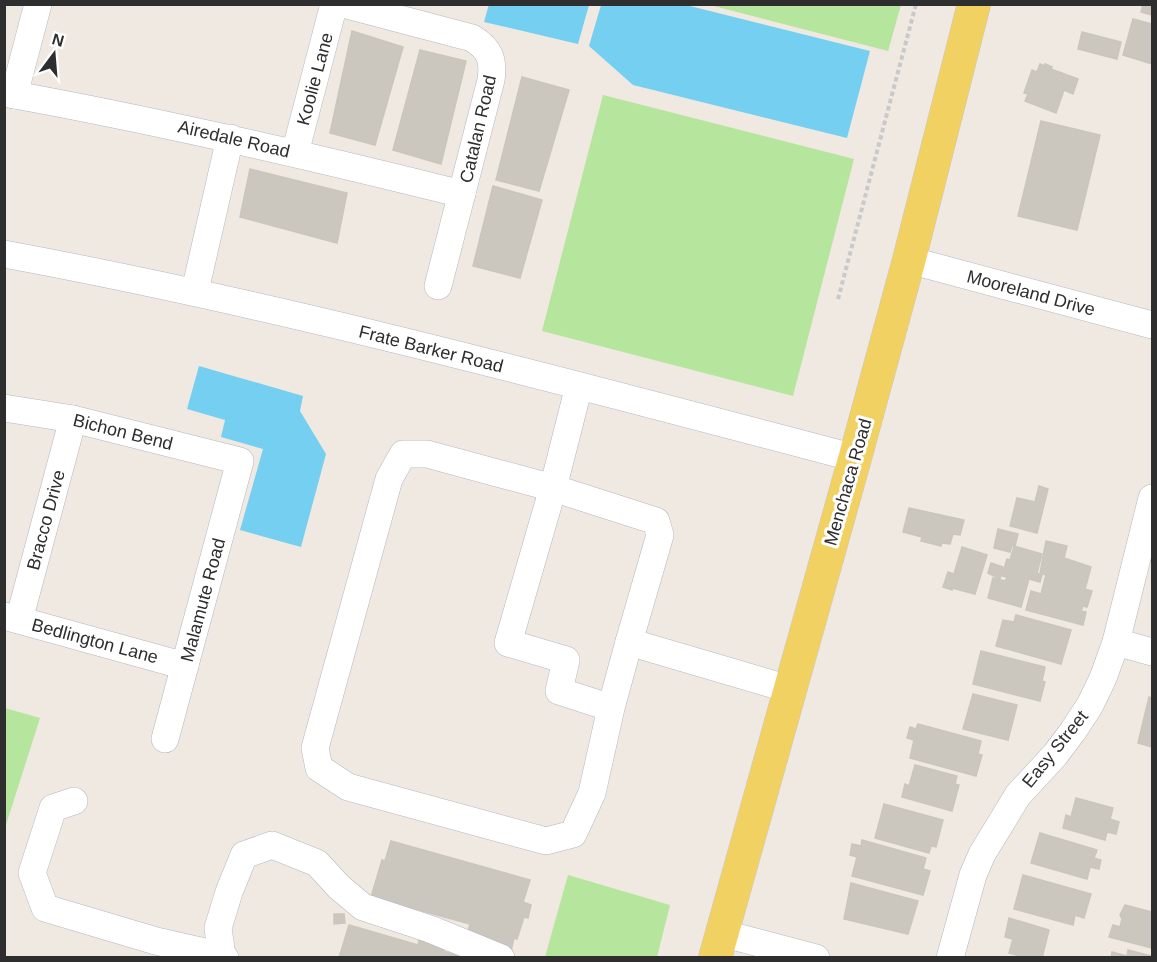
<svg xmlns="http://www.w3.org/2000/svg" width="1157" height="962" font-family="Helvetica,sans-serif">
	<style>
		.green { fill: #b6e59e }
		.water { fill: #75cff0 }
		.building { fill: #cbc7bf; stroke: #cbc5ba; stroke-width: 1.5 }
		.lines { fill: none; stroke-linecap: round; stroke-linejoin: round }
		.minor-casing { stroke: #b4b7c1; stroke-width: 28 }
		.major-casing { stroke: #c9c9c9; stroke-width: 34 }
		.path { stroke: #c9c9c9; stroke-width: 4; stroke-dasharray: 4.5 3; stroke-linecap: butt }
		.minor { stroke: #fff; stroke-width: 27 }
		.major { stroke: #f2d163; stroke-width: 33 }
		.labels { text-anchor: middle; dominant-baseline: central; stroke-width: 6; stroke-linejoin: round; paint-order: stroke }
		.street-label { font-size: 18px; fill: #2e2e2e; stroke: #fff }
	</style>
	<rect width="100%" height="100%" fill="#efe9e1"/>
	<!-- green -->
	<g class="green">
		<polygon points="710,5 900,4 901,5 888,51"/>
		<polygon points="603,95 854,159 793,396 542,331"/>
		<polygon points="5,708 40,718 5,828 4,708"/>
		<polygon points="568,875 670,905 657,957 545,957"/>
	</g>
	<!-- water -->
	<g class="water">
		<polygon points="489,4 589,4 589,5 578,44 484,22"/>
		<polygon points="682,4 870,51 847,138 633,85 589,46 601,5"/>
		<polygon points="199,366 303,396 300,411 326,454 301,547 240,530 263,449 221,437 225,420 187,409"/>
	</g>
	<!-- building -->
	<g class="building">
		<polygon points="1143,4 1152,4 1152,15 1141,12"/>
		<polygon points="1133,19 1152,24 1152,64 1123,55"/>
		<polygon points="352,31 403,47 375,145 330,133"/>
		<polygon points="1082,32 1121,42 1117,59 1078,49"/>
		<polygon points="420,50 466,61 441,164 393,150"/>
		<polygon points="1040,64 1045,66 1045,64 1052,67 1051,69 1078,79 1073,94 1064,90 1056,113 1025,101 1028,94 1024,93 1032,70 1037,72"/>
		<polygon points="522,77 569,90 539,191 496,180"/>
		<polygon points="1041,121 1100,135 1077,230 1018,216"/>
		<polygon points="250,169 347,193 337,243 240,217"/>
		<polygon points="493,186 542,200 520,278 473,266"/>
		<polygon points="1039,486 1048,489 1037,533 1010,526 1017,498 1035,502"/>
		<polygon points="909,508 964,520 960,535 953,534 950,544 942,543 941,546 921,541 922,537 903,532"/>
		<polygon points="998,529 1018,534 1015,546 1012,545 1010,552 994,548"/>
		<polygon points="1046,541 1067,546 1064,558 1091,567 1085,589 1092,591 1087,607 1083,606 1081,611 1086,612 1083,625 1026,610 1031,591 1041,594 1046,575 1040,573"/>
		<polygon points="1014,546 1042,554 1037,573 1042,575 1040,582 1029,579 1021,607 988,598 993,578 1005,581 1007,577 1002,576 1007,559 1010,560"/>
		<polygon points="962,547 987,555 975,594 952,588 952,590 943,587 948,572 954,574"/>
		<polygon points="991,563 1003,567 1000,579 988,573"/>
		<polygon points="1016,615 1071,630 1061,664 996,646 1003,620 1014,622"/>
		<polygon points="981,651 1045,667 1042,681 1045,682 1040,701 973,684"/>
		<polygon points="973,694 1017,705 1008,740 963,729"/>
		<polygon points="1149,697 1152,698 1152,747 1138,743"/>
		<polygon points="918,724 981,741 978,754 982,755 976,776 910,758 914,740 907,738 910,727 916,729"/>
		<polygon points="915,765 957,776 955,784 959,785 952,811 902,797 905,784 909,786"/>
		<polygon points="1076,798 1113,808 1110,819 1119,822 1116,834 1107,832 1105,840 1063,828 1066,815 1071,817"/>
		<polygon points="884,804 943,820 936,847 931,846 929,853 875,838"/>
		<polygon points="1040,833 1097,850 1094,858 1101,860 1099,869 1090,867 1087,879 1031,863"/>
		<polygon points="862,840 926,858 923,869 930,871 923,895 852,876 857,857 850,855 852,844 861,846"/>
		<polygon points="391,841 530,880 523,902 531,905 528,918 524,917 517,939 514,938 511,951 466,939 470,924 371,897 382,860 385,861"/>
		<polygon points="1023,875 1091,894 1084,918 1075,915 1073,925 1014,909"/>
		<polygon points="851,883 918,901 908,934 844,919"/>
		<polygon points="1125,905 1152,912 1152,948 1109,937 1113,925 1120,927 1122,919 1120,915"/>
		<polygon points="334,914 344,914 345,923 334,924"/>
		<polygon points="1009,918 1049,930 1042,958 1028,958 1009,953 1013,939 1005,937"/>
		<polygon points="349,925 418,945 419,940 444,947 443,951 465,958 339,958"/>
		<polygon points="1128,950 1152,956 1152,958 1111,958 1112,952 1127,956"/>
	</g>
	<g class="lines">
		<defs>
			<g id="minor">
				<path d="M343,4L472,38C490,49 494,60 491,80L438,286"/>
				<path d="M4,93C159,121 310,156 462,194"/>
				<polyline points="14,95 38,4"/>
				<polyline points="295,153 334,4"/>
				<path d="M4,254C291,307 573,384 855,458"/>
				<polyline points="909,260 1152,325"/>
				<polyline points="195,291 230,138"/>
				<polyline points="579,386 553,488 656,521 660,535 629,642 789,689"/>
				<polyline points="4,408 73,419 240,461 165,739"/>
				<polyline points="4,616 185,666"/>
				<polyline points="19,620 73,419"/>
				<polyline points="1116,642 1152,652"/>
				<polyline points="611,708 559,691 566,660 508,643 553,488 427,454 403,454 389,479 315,748 319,768 348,787 546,841 573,834 592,793 611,708 629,642"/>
				<polyline points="74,801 53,808 32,873 45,908 156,941 222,956"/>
				<polyline points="721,933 816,958"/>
				<polyline points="225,958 222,956 218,928 229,892 244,855 272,845 317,863 339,887 363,907 430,929 501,958"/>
				<polyline points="950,958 973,875 982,854 1018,795 1055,755 1073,731 1090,705 1103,678 1116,642 1152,498"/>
			</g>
			<polyline id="major" points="715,958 855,458 909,260 974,4"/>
		</defs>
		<!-- minor casing -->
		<use href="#minor" class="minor-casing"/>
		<!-- major casing -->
		<use href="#major" class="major-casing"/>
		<!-- path -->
		<polyline class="path" points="838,299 916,4"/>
		<!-- minor -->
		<use href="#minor" class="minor"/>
		<!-- major -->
		<use href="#major" class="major"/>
	</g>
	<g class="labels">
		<!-- street labels -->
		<g class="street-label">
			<text transform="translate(315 79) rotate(-75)">Koolie Lane</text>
			<text transform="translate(478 129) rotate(-77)">Catalan Road</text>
			<text transform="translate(234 139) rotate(13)">Airedale Road</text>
			<text transform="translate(1031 293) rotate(15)">Mooreland Drive</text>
			<text transform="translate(431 349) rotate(14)">Frate Barker Road</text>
			<text transform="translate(123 432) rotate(14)">Bichon Bend</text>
			<text transform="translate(848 482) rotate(-74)">Menchaca Road</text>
			<text transform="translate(46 520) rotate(-75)">Bracco Drive</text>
			<text transform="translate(203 600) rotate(-75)">Malamute Road</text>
			<text transform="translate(95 641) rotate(15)">Bedlington Lane</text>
			<text transform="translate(1055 749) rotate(-51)">Easy Street</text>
		</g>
	</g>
	<!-- border -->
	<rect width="1157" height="962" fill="none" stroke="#2e2e2e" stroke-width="12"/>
	<!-- north arrow -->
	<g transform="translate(54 54) rotate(16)" stroke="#ffffff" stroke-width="4.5" paint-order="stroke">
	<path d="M0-4.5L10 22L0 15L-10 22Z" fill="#2e2e2e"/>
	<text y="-9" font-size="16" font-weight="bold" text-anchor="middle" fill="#2e2e2e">N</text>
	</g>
</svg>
